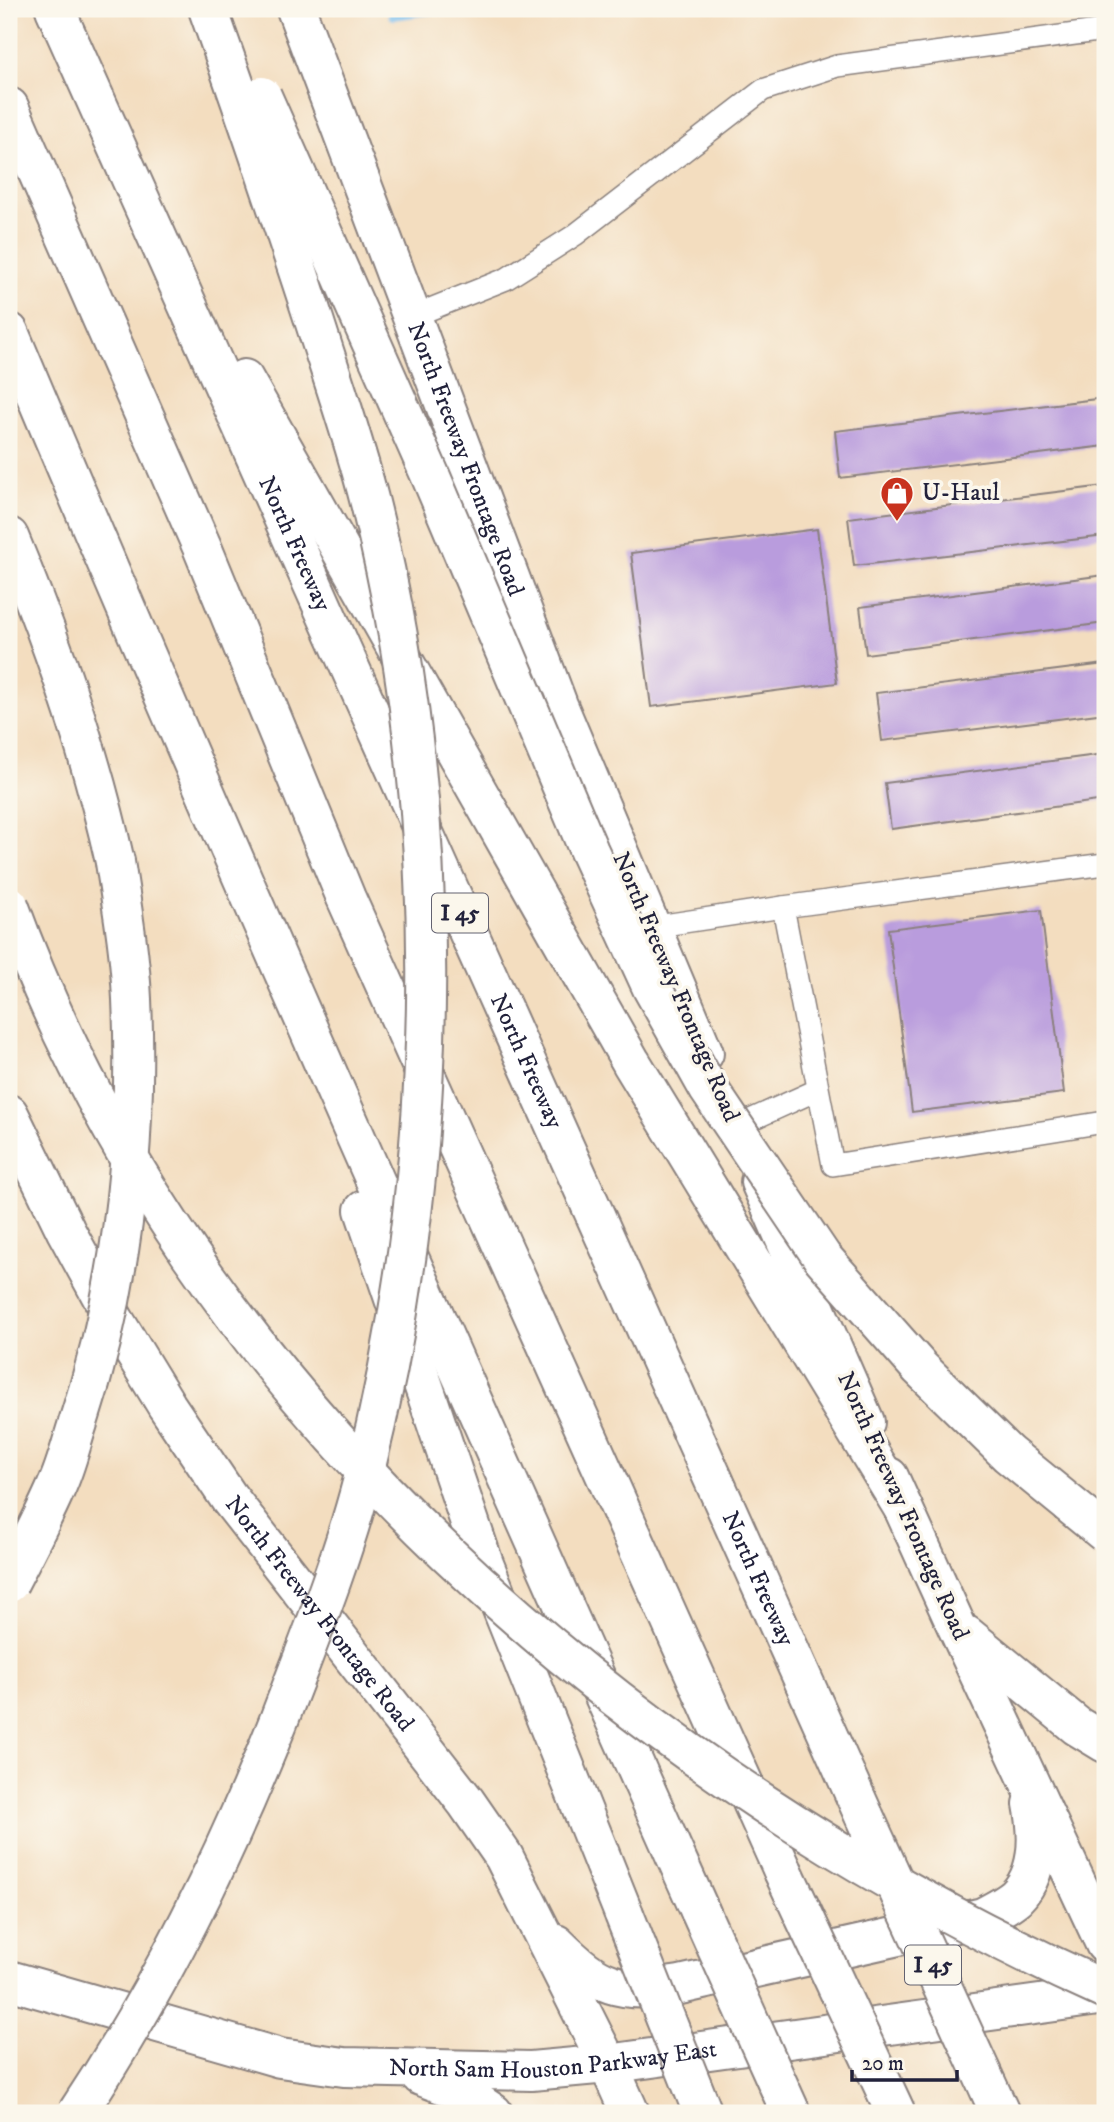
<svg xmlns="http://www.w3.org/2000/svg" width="1114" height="2122" font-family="'IM FELL DW Pica',serif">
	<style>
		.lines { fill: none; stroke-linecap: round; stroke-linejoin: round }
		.stream { stroke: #78beef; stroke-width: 10 }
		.building { fill: #b99cdd }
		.service-casing { stroke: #8a807d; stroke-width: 24 }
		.secondary-casing { stroke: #8a807d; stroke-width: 42 }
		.motorway-casing { stroke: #8a807d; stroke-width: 42 }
		.service { stroke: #fff; stroke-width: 21 }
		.secondary { stroke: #fff; stroke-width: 38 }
		.motorway { stroke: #fff; stroke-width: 38 }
		.motorway-bridge-casing { stroke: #8a807d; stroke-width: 42; stroke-linecap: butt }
		.motorway-bridge { stroke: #fff; stroke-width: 38 }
		.labels { text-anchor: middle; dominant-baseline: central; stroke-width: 7; stroke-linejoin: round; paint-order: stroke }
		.shield { fill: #fbf7ec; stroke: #636270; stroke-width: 2 }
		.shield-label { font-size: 23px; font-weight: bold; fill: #22223b }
		.street-label { font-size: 24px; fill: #22223b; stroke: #fbf7ec }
		.poi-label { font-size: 24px; fill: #22223b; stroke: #fbf7ec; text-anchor: start }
	</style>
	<rect width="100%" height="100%" fill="#fbf7ec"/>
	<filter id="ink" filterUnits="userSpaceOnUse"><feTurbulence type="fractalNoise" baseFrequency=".0143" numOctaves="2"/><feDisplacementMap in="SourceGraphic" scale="14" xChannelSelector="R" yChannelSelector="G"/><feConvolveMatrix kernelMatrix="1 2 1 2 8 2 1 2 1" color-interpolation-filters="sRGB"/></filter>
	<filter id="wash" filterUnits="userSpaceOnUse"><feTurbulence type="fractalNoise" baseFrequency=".00686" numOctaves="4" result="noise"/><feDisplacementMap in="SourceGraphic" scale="28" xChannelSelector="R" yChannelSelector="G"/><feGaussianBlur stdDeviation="1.57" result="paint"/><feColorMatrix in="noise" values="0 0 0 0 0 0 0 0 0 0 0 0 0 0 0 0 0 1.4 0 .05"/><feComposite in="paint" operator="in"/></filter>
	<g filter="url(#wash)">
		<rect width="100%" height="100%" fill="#f3ddbf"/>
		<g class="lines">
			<!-- stream -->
			<polyline class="stream" points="393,15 434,9"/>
		</g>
		<g id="blocks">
			<!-- building -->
			<g class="building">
				<polygon points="1105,398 1105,446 840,478 835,431"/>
				<polygon points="1105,486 1105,536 854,566 848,518"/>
				<polygon points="817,529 837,683 651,707 631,553"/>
				<polygon points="1105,575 1105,623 866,654 860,607"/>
				<polygon points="1105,664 1105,713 882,741 876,693"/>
				<polygon points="1105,754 1105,800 891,829 885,783"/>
				<polygon points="1041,910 1064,1093 912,1112 888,929"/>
			</g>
		</g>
	</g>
	<g filter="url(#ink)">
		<use href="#blocks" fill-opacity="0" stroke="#8a807d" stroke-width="2"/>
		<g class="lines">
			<defs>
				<g id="service">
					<polyline points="413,316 506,279 575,235 763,90 837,66 1105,30"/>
					<polyline points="783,907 833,1165 1105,1122"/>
					<polyline points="651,927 783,907 1105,864"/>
					<polyline points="735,1127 817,1090"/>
				</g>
				<g id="secondary">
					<path id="s1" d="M296,9L558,705L704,1053"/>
					<path id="s2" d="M9,1114L66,1231L115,1321L167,1406L229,1498L466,1802L504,1857L608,2064L630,2113"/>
					<polyline points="760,1182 865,1422"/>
					<polyline points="889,1477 957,1627 1105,1944"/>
					<polyline points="966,1635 1077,1726 1105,1743"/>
					<path d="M556,1944C599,1987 619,1994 680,1985L983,1917C994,1911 1007,1905 1016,1897C1040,1873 1039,1835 1033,1804"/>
					<path id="s3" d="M9,1980L280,2058L344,2067L531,2071L608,2064L1105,1995"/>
					<polyline points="421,2076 460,2091 493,2113"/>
				</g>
				<g id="motorway">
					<path id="s4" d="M55,9L865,1818"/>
					<polyline points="9,107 202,547 346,898 783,1871"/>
					<path d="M9,332C231,862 466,1387 700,1911"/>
					<polyline points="244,379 631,1062 903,1508"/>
					<path d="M9,537C53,643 90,749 115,862"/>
					<polyline points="364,1210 484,1564 624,1914"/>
				</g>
			</defs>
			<!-- service casing -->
			<use href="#service" class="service-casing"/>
			<!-- secondary casing -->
			<use href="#secondary" class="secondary-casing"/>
			<!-- motorway casing -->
			<use href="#motorway" class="motorway-casing"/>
			<!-- service -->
			<use href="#service" class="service"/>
			<!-- secondary -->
			<use href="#secondary" class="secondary"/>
			<!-- motorway -->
			<use href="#motorway" class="motorway"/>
			<defs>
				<g id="motorway-bridge">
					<polyline points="262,96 431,477 589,851 652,988 708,1088 822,1257 920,1368 1008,1454 1105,1533"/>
					<path d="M9,905C188,1399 635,1780 1105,1990"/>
					<path d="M9,1583C25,1552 42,1520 56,1488C66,1467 71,1444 78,1423C123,1286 138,1142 132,999C130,953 122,907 115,862"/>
					<polyline points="865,1818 1000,2113"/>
					<polyline points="783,1871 896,2113"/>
					<polyline points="700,1911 791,2113"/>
					<polyline points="624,1914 703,2113"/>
					<path d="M77,2113C159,1990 225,1857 279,1720C309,1641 342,1561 363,1479C443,1163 449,820 370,503C355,443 334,383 315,323C281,218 245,113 208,9"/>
				</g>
			</defs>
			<!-- motorway-bridge casing -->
			<use href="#motorway-bridge" class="motorway-bridge-casing"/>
			<!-- motorway-bridge -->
			<use href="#motorway-bridge" class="motorway-bridge"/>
		</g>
	</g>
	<!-- icons -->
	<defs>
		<symbol id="shop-pin" viewBox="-11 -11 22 30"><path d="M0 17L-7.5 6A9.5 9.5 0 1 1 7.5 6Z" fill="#c8321e" stroke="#fbf7ec"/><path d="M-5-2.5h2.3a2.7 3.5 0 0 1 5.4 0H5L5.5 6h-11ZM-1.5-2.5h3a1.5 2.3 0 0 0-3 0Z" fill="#fff"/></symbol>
	</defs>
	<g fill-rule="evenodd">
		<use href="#shop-pin" x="878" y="474" width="38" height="52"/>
	</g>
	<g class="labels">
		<!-- shield labels -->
		<g class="shield">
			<rect x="432" y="893.5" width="56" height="39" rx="5"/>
			<rect x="905" y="1945.5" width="56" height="39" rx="5"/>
		</g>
		<g class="shield-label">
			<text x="460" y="913">I 45</text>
			<text x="933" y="1965">I 45</text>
		</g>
		<!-- street labels -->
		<g class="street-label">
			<text stroke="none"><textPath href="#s1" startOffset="481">North Freeway Frontage Road</textPath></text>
			<text stroke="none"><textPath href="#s4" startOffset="586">North Freeway</textPath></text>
			<text transform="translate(676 987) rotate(67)">North Freeway Frontage Road</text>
			<text stroke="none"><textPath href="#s4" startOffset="1153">North Freeway</textPath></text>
			<text transform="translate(903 1506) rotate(66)">North Freeway Frontage Road</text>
			<text stroke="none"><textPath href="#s4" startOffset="1720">North Freeway</textPath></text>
			<text stroke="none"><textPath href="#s2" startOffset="590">North Freeway Frontage Road</textPath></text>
			<text stroke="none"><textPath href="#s3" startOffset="556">North Sam Houston Parkway East</textPath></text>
		</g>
		<!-- poi labels -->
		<g class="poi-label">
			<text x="922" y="493">U-Haul</text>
		</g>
	</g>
	<!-- margin -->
	<rect width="1114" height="2122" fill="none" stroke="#fbf7ec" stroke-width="35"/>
	<!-- scale -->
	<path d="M852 2070v10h105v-10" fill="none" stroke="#22223b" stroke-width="3.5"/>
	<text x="862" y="2070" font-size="21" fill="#22223b" stroke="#fbf7ec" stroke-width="5" paint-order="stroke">20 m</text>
</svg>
